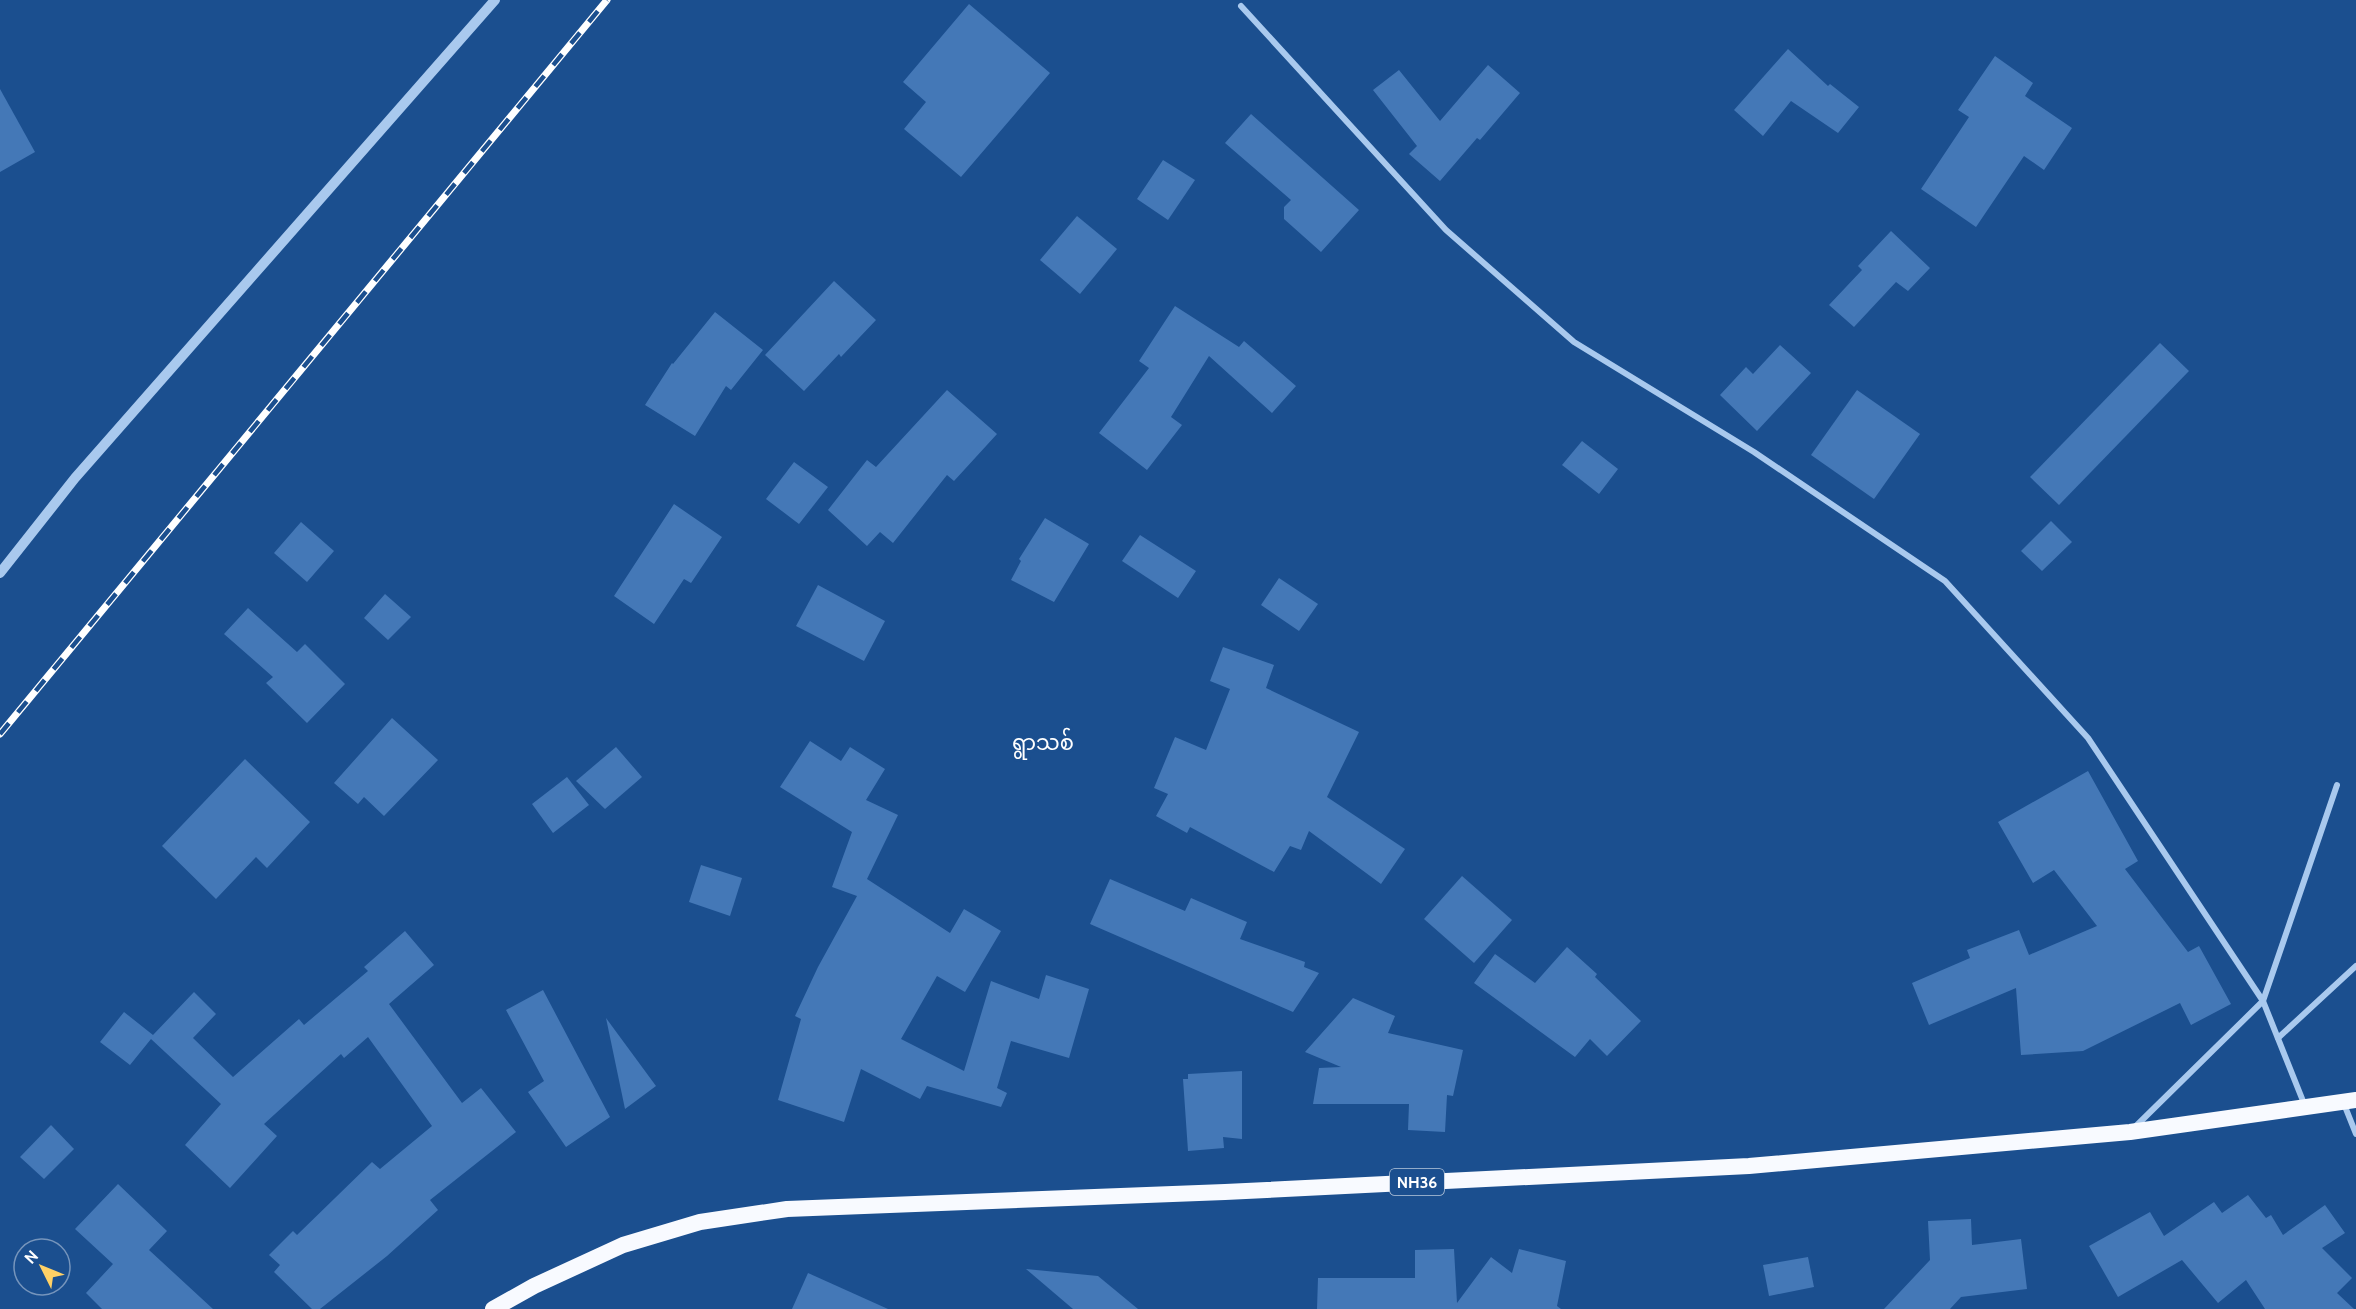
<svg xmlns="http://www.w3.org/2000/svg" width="2356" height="1309" font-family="Cabin,'Noto Sans Myanmar',sans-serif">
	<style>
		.building { fill: #4478b7 }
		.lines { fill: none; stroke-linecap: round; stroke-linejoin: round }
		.minor { stroke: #a9c9ee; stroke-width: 6 }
		.tertiary { stroke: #a9c9ee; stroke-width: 10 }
		.trunk { stroke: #f8faff; stroke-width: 16 }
		.rail-casing { stroke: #fff; stroke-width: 7 }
		.rail { stroke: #1b4f8f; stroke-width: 4.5; stroke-dasharray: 14; stroke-linecap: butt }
		.labels { text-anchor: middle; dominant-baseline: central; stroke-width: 6; stroke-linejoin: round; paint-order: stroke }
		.shield { fill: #1b4f8f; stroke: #bbcadd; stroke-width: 1.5 }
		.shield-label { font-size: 16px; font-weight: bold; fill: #fff }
		.quarter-label { font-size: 21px; fill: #fff; stroke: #1b4f8f }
	</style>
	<rect width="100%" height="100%" fill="#1b4f8f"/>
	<!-- building -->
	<g class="building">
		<polygon points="969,4 1050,73 961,177 904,129 926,102 903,82"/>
		<polygon points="1788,49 1828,86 1830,84 1859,107 1838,133 1791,101 1763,136 1734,110"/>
		<polygon points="1995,56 2033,83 2025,96 2072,128 2044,170 2024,156 1976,227 1921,189 1969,117 1958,110"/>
		<polygon points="1488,65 1520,93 1480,140 1477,138 1440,181 1409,154 1417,146 1373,90 1399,70 1440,121"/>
		<polygon points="0,89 35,152 0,172"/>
		<polygon points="1251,114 1359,210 1321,252 1284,219 1284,207 1291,200 1225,143"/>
		<polygon points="1163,160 1195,180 1168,220 1137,199"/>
		<polygon points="1077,216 1117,249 1080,294 1040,260"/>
		<polygon points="1891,231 1930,268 1908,291 1896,282 1854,327 1829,305 1862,270 1858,266"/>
		<polygon points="834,281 876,320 841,357 839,354 804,391 765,355"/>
		<polygon points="1175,306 1239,347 1244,341 1296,386 1272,413 1209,356 1171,417 1182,425 1147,470 1099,433 1149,368 1139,361"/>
		<polygon points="715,312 763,350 731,390 726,386 695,436 645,405 672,363 673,364"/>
		<polygon points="2160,343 2189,371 2059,505 2030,477"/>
		<polygon points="1780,345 1811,373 1757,431 1720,395 1746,367 1753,374"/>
		<polygon points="947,390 997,434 954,481 947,475 893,543 880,532 867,546 828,510 867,460 876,467"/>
		<polygon points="1857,390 1920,434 1874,499 1811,455"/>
		<polygon points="1582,441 1618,469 1599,494 1562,465"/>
		<polygon points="794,462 828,487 799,524 766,499"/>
		<polygon points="674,504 722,537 691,583 684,579 654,624 614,596"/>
		<polygon points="1045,518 1089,544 1054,602 1011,580 1021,561 1019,559"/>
		<polygon points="2051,521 2072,542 2042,571 2021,551"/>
		<polygon points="301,522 334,551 307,582 274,553"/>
		<polygon points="1140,535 1196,571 1178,598 1122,561"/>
		<polygon points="1279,578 1318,604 1299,631 1261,605"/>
		<polygon points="818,585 885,621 864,661 796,626"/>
		<polygon points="385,594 411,617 388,640 364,618"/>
		<polygon points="248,608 297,652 305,644 345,684 307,723 266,683 273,677 224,634"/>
		<polygon points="1223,647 1274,665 1266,688 1359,732 1327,797 1405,849 1381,884 1309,831 1301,850 1290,846 1274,872 1190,827 1187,833 1156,816 1168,794 1154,788 1175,737 1206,750 1230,689 1210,681"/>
		<polygon points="392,718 438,760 384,816 364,797 358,804 334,783"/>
		<polygon points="810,741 841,761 850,747 885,769 866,800 898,815 867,879 950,933 964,909 1001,931 965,992 937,976 901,1039 964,1071 991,981 1039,999 1046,975 1089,989 1069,1058 1011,1041 997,1088 1007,1093 1001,1107 927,1086 920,1099 861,1069 844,1122 778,1100 801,1019 795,1016 818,967 857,896 832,887 852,832 780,787"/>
		<polygon points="616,747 642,777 605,809 576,781"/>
		<polygon points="245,759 310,822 267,868 256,857 216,899 162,846"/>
		<polygon points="2088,771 2138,861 2125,869 2188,952 2199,946 2231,1004 2191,1025 2180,1003 2083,1051 2021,1055 2016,988 1929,1025 1912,983 1970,958 1967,950 2019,930 2029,955 2097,926 2054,870 2033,883 1998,822"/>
		<polygon points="567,777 589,805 553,833 532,804"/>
		<polygon points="701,865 742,878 730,916 689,902"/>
		<polygon points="1462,876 1512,920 1474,963 1424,919"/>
		<polygon points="1110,879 1185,911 1191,898 1247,922 1240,939 1305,962 1304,967 1319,973 1293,1012 1090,924"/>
		<polygon points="405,931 434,965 389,1004 462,1103 481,1088 516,1132 430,1200 438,1210 387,1256 320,1309 312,1309 274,1272 280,1265 269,1255 293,1231 297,1235 372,1162 380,1169 432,1126 368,1037 344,1058 341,1054 264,1124 277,1136 230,1188 185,1145 221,1104 151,1039 130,1065 100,1042 124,1012 153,1035 194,992 216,1014 193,1038 233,1077 299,1019 304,1025 368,971 364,967"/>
		<polygon points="1567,947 1597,974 1595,977 1641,1021 1607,1056 1590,1039 1575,1057 1474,983 1495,954 1535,983"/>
		<polygon points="543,990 610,1117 566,1147 528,1092 544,1081 506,1010"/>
		<polygon points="1353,998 1395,1016 1388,1033 1463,1050 1453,1096 1447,1095 1445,1132 1408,1130 1409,1104 1313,1104 1319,1068 1341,1067 1305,1052"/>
		<polygon points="606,1018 656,1086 625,1109"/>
		<polygon points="1242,1071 1242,1139 1223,1137 1224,1148 1188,1151 1183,1079 1188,1079 1188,1074"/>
		<polygon points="51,1125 74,1149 44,1179 20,1157"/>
		<polygon points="118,1184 167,1231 149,1250 213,1309 102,1309 86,1293 113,1264 75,1229"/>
		<polygon points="2248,1195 2266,1218 2271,1215 2283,1235 2325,1205 2345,1233 2322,1248 2352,1278 2337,1293 2354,1309 2265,1309 2246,1280 2218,1303 2182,1260 2118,1297 2089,1246 2150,1212 2164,1236 2214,1202 2222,1213"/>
		<polygon points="1971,1219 1972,1245 2021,1239 2027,1289 1961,1297 1950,1309 1884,1309 1930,1260 1928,1221"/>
		<polygon points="1454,1249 1457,1303 1491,1257 1512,1273 1519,1249 1566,1261 1557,1306 1561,1309 1317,1309 1318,1278 1415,1278 1415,1250"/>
		<polygon points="1808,1257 1814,1287 1769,1296 1763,1265"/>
		<polygon points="1026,1269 1098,1276 1138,1309 1073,1309"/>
		<polygon points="808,1273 888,1309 792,1309"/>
	</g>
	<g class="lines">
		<!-- minor -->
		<g class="minor">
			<polyline points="1241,6 1446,230 1574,342 1754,452 1945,581 2088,738 2263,1001 2305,1106"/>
			<polyline points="2278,1038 2356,966"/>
			<polyline points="2344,1104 2356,1134"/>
			<polyline points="2135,1127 2263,1001 2337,785"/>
		</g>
		<!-- tertiary -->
		<polyline class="tertiary" points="0,573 75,478 495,0"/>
		<!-- trunk -->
		<polyline class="trunk" points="493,1309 534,1286 623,1245 700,1222 787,1209 1225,1192 1749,1166 2130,1132 2356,1100"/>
		<defs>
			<polyline id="rail" points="0,734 607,0"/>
		</defs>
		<!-- rail casing -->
		<use href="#rail" class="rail-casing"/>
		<!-- rail -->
		<use href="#rail" class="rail"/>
	</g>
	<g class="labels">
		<!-- shield labels -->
		<rect class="shield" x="1390" y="1169" width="54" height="26" rx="4.5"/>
		<g class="shield-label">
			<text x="1417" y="1182">NH36</text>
		</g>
		<!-- quarter labels -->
		<g class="quarter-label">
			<text x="1043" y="742">ရွာသစ်</text>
		</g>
	</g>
	<!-- north arrow -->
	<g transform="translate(42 1267) rotate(313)"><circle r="28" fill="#1b4f8f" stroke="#7695bc" stroke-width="1.5"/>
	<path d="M0-4.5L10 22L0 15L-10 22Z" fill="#ffd166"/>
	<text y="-9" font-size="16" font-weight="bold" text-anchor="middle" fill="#ffffff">N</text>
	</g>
</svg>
